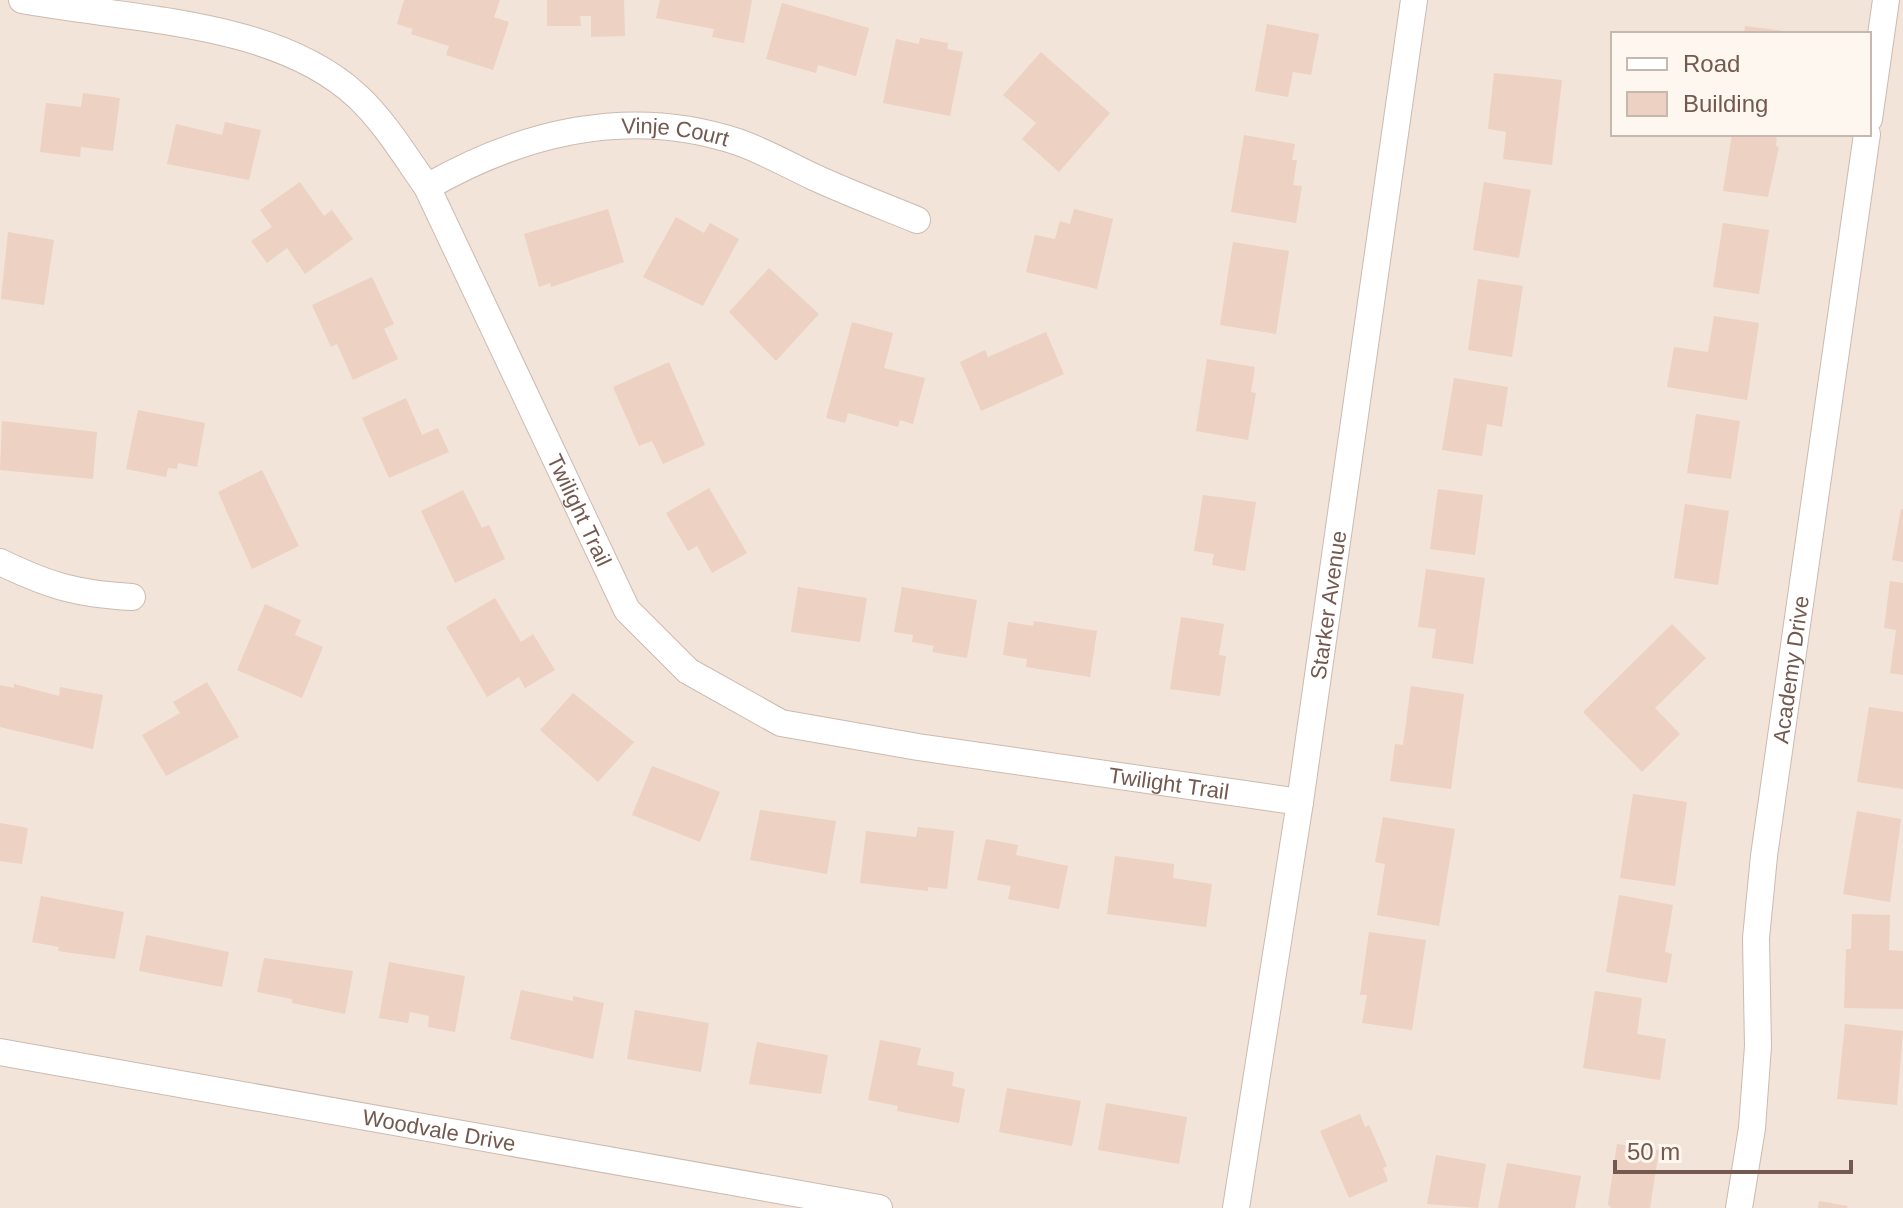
<svg xmlns="http://www.w3.org/2000/svg" width="1903" height="1208" font-family="Helvetica,sans-serif">
	<style>
		.residential { fill: #f2e4d8; fill-rule: evenodd }
		.building { fill: #edd1c3 }
		.lines { fill: none; stroke-linecap: round; stroke-linejoin: round }
		.minor-casing { stroke: #ccbab0; stroke-width: 28 }
		.minor { stroke: #fff; stroke-width: 26 }
		.labels { text-anchor: middle; dominant-baseline: central; stroke-width: 7; stroke-linejoin: round; paint-order: stroke }
		.street-label { font-size: 22px; fill: #73594f; stroke: #fdf7ef }
	</style>
	<rect width="100%" height="100%" fill="#fbf3e9"/>
	<!-- residential -->
	<path class="residential" d="M0,0H1903V1208H0ZM1613,34H1869V134H1613Z"/>
	<!-- building -->
	<g class="building">
		<polygon points="404,0 500,0 494,17 509,22 493,70 446,55 449,46 411,34 413,29 397,24"/>
		<polygon points="547,0 624,0 625,36 591,37 591,16 580,16 581,26 547,26"/>
		<polygon points="660,0 752,0 744,43 712,37 714,29 656,18"/>
		<polygon points="782,3 869,28 856,76 818,65 816,73 766,59"/>
		<polygon points="1267,24 1319,34 1311,75 1293,72 1288,97 1255,91"/>
		<polygon points="1745,26 1791,32 1791,34 1744,34"/>
		<polygon points="920,38 948,43 947,49 963,52 950,116 883,103 896,39 919,44"/>
		<polygon points="1041,52 1110,113 1059,172 1022,139 1036,123 1003,95"/>
		<polygon points="1494,73 1562,80 1552,165 1503,159 1506,132 1488,129"/>
		<polygon points="83,93 120,98 113,151 81,147 80,157 40,152 46,103 81,107"/>
		<polygon points="225,122 261,130 249,180 167,164 176,124 222,135"/>
		<polygon points="1732,134 1777,134 1776,146 1779,147 1768,197 1723,191"/>
		<polygon points="1244,135 1295,144 1292,160 1297,160 1293,185 1302,186 1296,223 1231,212"/>
		<polygon points="300,182 324,216 332,210 353,239 305,274 287,248 267,263 251,241 272,227 260,210"/>
		<polygon points="1484,182 1531,190 1519,258 1473,250"/>
		<polygon points="608,209 624,262 551,287 550,283 539,287 524,234"/>
		<polygon points="1074,209 1113,219 1097,289 1026,272 1035,235 1055,239 1060,221 1070,224"/>
		<polygon points="676,217 704,233 710,223 739,239 703,306 643,277"/>
		<polygon points="1723,223 1769,230 1759,294 1713,287"/>
		<polygon points="8,232 54,240 44,305 1,299"/>
		<polygon points="1233,242 1289,251 1276,334 1220,325"/>
		<polygon points="769,268 819,314 776,361 729,312"/>
		<polygon points="372,277 394,324 384,329 398,359 353,380 337,344 331,347 312,305"/>
		<polygon points="1478,279 1523,286 1512,357 1468,350"/>
		<polygon points="1714,316 1759,323 1747,400 1667,387 1674,347 1708,352"/>
		<polygon points="852,322 893,333 884,368 925,378 913,424 900,420 898,427 848,413 845,423 826,418"/>
		<polygon points="1046,332 1064,374 981,411 960,362 985,350 988,357"/>
		<polygon points="1207,359 1255,367 1251,392 1256,393 1248,440 1196,431"/>
		<polygon points="669,362 705,445 663,464 652,441 639,446 613,387"/>
		<polygon points="1454,378 1508,387 1502,427 1487,424 1482,456 1442,450"/>
		<polygon points="406,398 422,435 438,428 449,452 389,478 362,418"/>
		<polygon points="138,410 205,423 197,467 178,463 177,469 168,468 166,477 126,469"/>
		<polygon points="1696,414 1740,421 1731,479 1687,473"/>
		<polygon points="2,421 97,432 93,479 0,470"/>
		<polygon points="262,470 299,546 252,569 218,492"/>
		<polygon points="709,488 747,553 712,573 697,546 688,551 666,513"/>
		<polygon points="1438,489 1483,495 1475,555 1430,549"/>
		<polygon points="463,490 482,528 489,525 505,559 455,583 421,511"/>
		<polygon points="1203,495 1256,502 1245,571 1212,565 1214,554 1194,551"/>
		<polygon points="1685,504 1729,511 1718,585 1674,578"/>
		<polygon points="1901,509 1903,509 1903,562 1892,560"/>
		<polygon points="1426,569 1485,578 1473,664 1432,658 1436,629 1418,627"/>
		<polygon points="1890,581 1903,583 1903,675 1890,673 1896,630 1884,628"/>
		<polygon points="798,587 867,598 860,642 791,632"/>
		<polygon points="902,587 977,600 967,658 932,652 934,646 912,642 913,635 894,632"/>
		<polygon points="495,598 521,642 533,634 555,670 525,688 519,677 487,697 446,627"/>
		<polygon points="265,604 301,620 295,635 323,647 302,698 237,670"/>
		<polygon points="1181,617 1224,624 1219,655 1226,656 1220,696 1170,689"/>
		<polygon points="1034,621 1097,631 1090,677 1026,667 1027,659 1003,655 1008,622 1033,626"/>
		<polygon points="1672,624 1706,658 1655,708 1680,734 1642,772 1583,712"/>
		<polygon points="207,682 239,737 166,776 142,735 180,713 173,702"/>
		<polygon points="14,684 59,696 60,687 103,695 93,749 0,727 0,685 14,688"/>
		<polygon points="1411,686 1464,694 1451,789 1390,781 1395,744 1403,745"/>
		<polygon points="573,693 634,742 598,782 540,730"/>
		<polygon points="1869,707 1903,712 1903,789 1857,782"/>
		<polygon points="652,766 720,792 700,842 632,815"/>
		<polygon points="1633,794 1687,802 1675,886 1620,878"/>
		<polygon points="760,810 836,821 827,874 750,860"/>
		<polygon points="1857,811 1901,819 1890,902 1843,894"/>
		<polygon points="1383,817 1455,829 1439,926 1377,915 1385,864 1375,862"/>
		<polygon points="0,823 28,828 22,864 0,861"/>
		<polygon points="918,827 954,831 947,889 928,887 928,891 860,883 866,831 916,837"/>
		<polygon points="986,839 1018,845 1016,855 1068,866 1059,909 1008,899 1011,886 977,880"/>
		<polygon points="1115,856 1174,864 1173,878 1212,884 1206,927 1107,914"/>
		<polygon points="1619,895 1673,905 1665,952 1672,954 1667,983 1606,972"/>
		<polygon points="41,896 124,912 115,959 58,951 59,947 32,942"/>
		<polygon points="1852,914 1890,915 1889,950 1903,951 1903,1009 1844,1008 1846,949 1851,949"/>
		<polygon points="1369,932 1426,940 1412,1030 1362,1023 1367,995 1360,995"/>
		<polygon points="146,935 229,952 222,987 139,971"/>
		<polygon points="264,958 353,971 345,1014 292,1003 292,999 257,992"/>
		<polygon points="389,962 465,976 455,1032 428,1027 429,1016 410,1012 408,1023 379,1018"/>
		<polygon points="521,990 573,1001 573,996 604,1003 593,1059 510,1039"/>
		<polygon points="1595,991 1642,998 1637,1034 1666,1039 1660,1080 1583,1068"/>
		<polygon points="635,1010 709,1023 701,1072 627,1059"/>
		<polygon points="1845,1024 1903,1031 1897,1105 1837,1099"/>
		<polygon points="880,1040 921,1048 917,1065 954,1072 952,1086 965,1089 959,1123 897,1111 898,1106 868,1100"/>
		<polygon points="757,1042 828,1055 821,1094 749,1084"/>
		<polygon points="1007,1088 1081,1101 1072,1146 999,1132"/>
		<polygon points="1106,1103 1187,1117 1179,1164 1098,1150"/>
		<polygon points="1360,1114 1365,1127 1369,1125 1387,1166 1383,1168 1388,1181 1349,1198 1320,1131"/>
		<polygon points="1617,1144 1659,1150 1650,1208 1611,1208 1608,1204"/>
		<polygon points="1436,1155 1486,1164 1478,1208 1427,1204"/>
		<polygon points="1507,1163 1581,1176 1575,1208 1498,1208"/>
		<polygon points="1819,1201 1848,1206 1847,1208 1818,1208"/>
	</g>
	<g class="lines">
		<defs>
			<g id="minor">
				<path id="s1" d="M22,0C129,20 275,20 357,96C385,122 405,156 427,187L627,610L688,671L781,723L918,747L1300,802"/>
				<polyline points="1869,119 1886,0"/>
				<path id="s2" d="M427,187C523,132 630,106 738,142C764,151 790,166 816,178C849,193 883,206 917,220"/>
				<path d="M0,562C50,586 77,594 132,597"/>
				<path id="s3" d="M0,1052L879,1208"/>
				<path id="s4" d="M1236,1208L1300,802L1414,0"/>
				<path id="s5" d="M1739,1208L1752,1128L1758,1046L1756,938L1764,856L1867,134"/>
			</g>
		</defs>
		<!-- minor casing -->
		<use href="#minor" class="minor-casing"/>
		<!-- minor -->
		<use href="#minor" class="minor"/>
	</g>
	<g class="labels">
		<!-- street labels -->
		<g class="street-label">
			<text stroke="none"><textPath href="#s2" startOffset="260">Vinje Court</textPath></text>
			<text stroke="none"><textPath href="#s1" startOffset="826">Twilight Trail</textPath></text>
			<text stroke="none"><textPath href="#s4" startOffset="610">Starker Avenue</textPath></text>
			<text stroke="none"><textPath href="#s5" startOffset="542">Academy Drive</textPath></text>
			<text stroke="none"><textPath href="#s1" startOffset="1522">Twilight Trail</textPath></text>
			<text stroke="none"><textPath href="#s3" startOffset="446">Woodvale Drive</textPath></text>
		</g>
	</g>
	<!-- legend -->
	<rect x="1611" y="32" width="260" height="104" fill="#fdf7ef" stroke="#c6b8af" stroke-width="2"/>
	<rect x="1627" y="58" width="40" height="12" fill="#ffffff" stroke="#c6b8af" stroke-width="2"/>
	<text x="1683" y="72" font-size="24" fill="#73594f">Road</text>
	<rect x="1627" y="92" width="40" height="24" fill="#edd1c3" stroke="#c6b8af" stroke-width="2"/>
	<text x="1683" y="112" font-size="24" fill="#73594f">Building</text>
	<!-- scale -->
	<path d="M1615 1160v12h236v-12" fill="none" stroke="#73594f" stroke-width="4"/>
	<text x="1627" y="1160" font-size="24" fill="#73594f" stroke="#fdf7ef" stroke-width="6" paint-order="stroke">50 m</text>
</svg>
